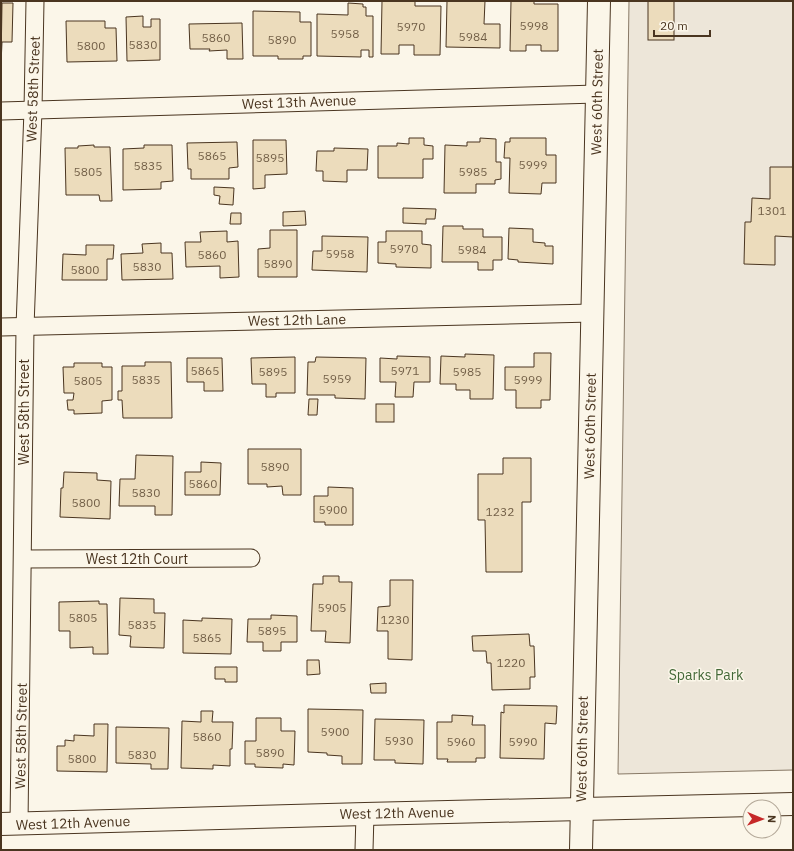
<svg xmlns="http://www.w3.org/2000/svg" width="794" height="851" font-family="'IBM Plex Sans',sans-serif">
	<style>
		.green { fill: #ede6d9; stroke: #887966 }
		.building { fill: #ecdcbc; stroke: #4a3520 }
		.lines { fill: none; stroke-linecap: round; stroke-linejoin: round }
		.street-casing { stroke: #4a3520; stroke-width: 19 }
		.secondary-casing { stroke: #4a3520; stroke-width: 24 }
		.street { stroke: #fbf6e9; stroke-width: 17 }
		.secondary { stroke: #fbf6e9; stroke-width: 22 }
		.labels { text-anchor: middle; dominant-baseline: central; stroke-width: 3; stroke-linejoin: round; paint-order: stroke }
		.number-label { font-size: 12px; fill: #725f47 }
		.street-label { font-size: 14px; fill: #4a3520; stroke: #fbf6e9 }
		.park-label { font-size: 14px; fill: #436837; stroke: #fbf6e9 }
	</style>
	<rect width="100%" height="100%" fill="#fbf6e9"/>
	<!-- green -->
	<polygon class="green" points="629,1 793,1 793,770 618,774"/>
	<!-- building -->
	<g class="building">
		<polygon points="382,1 415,1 415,6 441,6 440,55 414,55 414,45 399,45 399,54 381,54"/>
		<polygon points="447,1 485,1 484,24 500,24 500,48 446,47"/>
		<polygon points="511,1 534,1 534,4 558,4 558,51 541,51 541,45 526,45 526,51 510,51"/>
		<rect x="648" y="1" width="26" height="39"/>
		<polygon points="2,3 13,3 12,42 2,42 1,64"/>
		<polygon points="348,3 363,4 363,7 366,7 366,16 373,16 373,57 369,57 369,50 361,50 361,57 317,56 317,14 348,15"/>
		<polygon points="253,11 300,12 300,22 311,22 311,56 303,56 303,59 278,59 278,56 253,56"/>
		<polygon points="143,16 143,27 151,27 151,19 160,19 160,60 127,61 126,17"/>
		<polygon points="66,21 105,21 105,28 116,28 117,61 67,62"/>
		<polygon points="242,23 243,59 227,59 227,50 209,51 210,49 190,49 189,24"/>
		<polygon points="409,138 424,138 424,145 433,146 433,159 423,159 423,178 378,178 378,146 397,146 397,143 409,144"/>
		<polygon points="480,138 496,139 496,162 501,162 501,179 495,180 495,184 476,184 476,193 444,193 445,145 467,146 467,142 480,142"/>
		<polygon points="510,138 546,138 546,155 556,155 556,183 542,183 541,194 509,193 510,158 504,158 505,142 510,142"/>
		<polygon points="253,140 286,140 287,174 265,175 265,188 253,189"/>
		<polygon points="237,142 238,167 229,168 229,179 191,179 191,169 188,169 187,143"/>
		<polygon points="94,145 94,147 110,147 112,201 100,201 99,195 66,195 65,148 78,148 78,146"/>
		<polygon points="144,145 172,145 173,181 161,182 161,189 123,190 123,149 144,148"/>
		<polygon points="334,148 368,149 367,170 347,170 347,182 323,181 323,171 316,171 317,151 334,151"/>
		<polygon points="770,167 793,167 793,237 775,236 775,265 744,264 745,222 751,222 752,198 770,199"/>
		<polygon points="214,187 234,188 233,205 219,204 220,196 214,195"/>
		<polygon points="403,208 436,209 435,219 426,219 426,224 403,223"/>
		<polygon points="305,211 306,225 283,226 283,212"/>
		<polygon points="231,213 241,213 241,224 230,224"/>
		<polygon points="443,226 463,226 463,229 483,229 483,237 502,237 502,260 493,260 493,270 478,270 478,262 442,262"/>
		<polygon points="509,228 533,229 533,242 545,243 545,246 553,246 553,264 518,262 518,260 508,259"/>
		<polygon points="270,230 297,230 297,277 258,277 258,249 270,248"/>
		<polygon points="227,231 227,242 238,241 239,277 220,278 220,266 186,267 185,242 201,242 200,232"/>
		<polygon points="386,231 422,231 422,244 431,245 431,268 396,267 396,264 378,263 378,242 386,242"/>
		<polygon points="322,236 368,237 367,272 312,270 313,251 322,251"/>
		<polygon points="161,243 161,253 172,253 173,279 122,280 121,254 143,253 142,244"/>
		<polygon points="86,245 114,245 113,259 107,259 107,280 62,280 63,254 86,255"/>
		<polygon points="534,353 551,353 550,400 541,400 541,408 516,408 516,390 505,390 505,367 534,367"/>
		<polygon points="465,354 494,355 493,399 470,399 470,390 456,390 456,384 440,384 441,356 465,357"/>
		<polygon points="397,356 430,357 430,382 414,382 413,397 395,397 396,382 380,382 380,358 397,359"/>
		<polygon points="295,357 295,393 276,393 276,397 266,397 266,384 252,384 251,358"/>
		<polygon points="316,357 366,358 365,399 335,398 335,395 307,395 308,362 315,362"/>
		<polygon points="187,358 222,358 223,391 204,391 204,382 187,382"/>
		<polygon points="145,362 171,362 172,418 123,418 122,400 118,400 118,391 122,391 122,366 145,366"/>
		<polygon points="74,363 102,363 102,367 112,367 112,400 102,401 102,413 74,414 74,410 68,410 67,400 73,400 74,393 64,393 63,367 74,367"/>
		<polygon points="309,399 318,399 317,415 308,415"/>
		<rect x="376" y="404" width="18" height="18"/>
		<polygon points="248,449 301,449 301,495 283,495 282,486 267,487 267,484 248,484"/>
		<polygon points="136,455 173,456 172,515 155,515 155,506 119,506 120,479 135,479"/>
		<polygon points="503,458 531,458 531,502 522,502 522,572 486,572 485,520 478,520 478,474 503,474"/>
		<polygon points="201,462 221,463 220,495 185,495 185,472 201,472"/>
		<polygon points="64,472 97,473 97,480 111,481 110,519 60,517 61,488 63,488"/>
		<polygon points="328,487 353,488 353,525 325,525 325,522 314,522 314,496 328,496"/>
		<polygon points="323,576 339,576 339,582 352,582 350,643 325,642 326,631 311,631 313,584 323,584"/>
		<polygon points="390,580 413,580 412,660 388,659 388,631 377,631 378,607 390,606"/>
		<polygon points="120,598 154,599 154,613 165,613 164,648 130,647 131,636 119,635"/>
		<polygon points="99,601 99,604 107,604 108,654 93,654 93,647 70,648 70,631 59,631 59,602"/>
		<polygon points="271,615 297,616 297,642 281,642 281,651 263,651 263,642 247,642 248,619 271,619"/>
		<polygon points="202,618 232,619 231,654 183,653 183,620 202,621"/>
		<polygon points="529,634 530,646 534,646 535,677 530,677 530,689 492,690 491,663 487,663 486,651 473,651 472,636"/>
		<polygon points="307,660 319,660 320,674 307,675"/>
		<polygon points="215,667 237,667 237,682 225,682 225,679 215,679"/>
		<polygon points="386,683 386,693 371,693 370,684"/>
		<polygon points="504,705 557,706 556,724 545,723 544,759 500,758 501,712 504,713"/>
		<polygon points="308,709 363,710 362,764 342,764 342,756 327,755 327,753 308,752"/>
		<polygon points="201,711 213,711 212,722 233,722 232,749 230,749 230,766 213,765 213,769 181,768 182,721 201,722"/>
		<polygon points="452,715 473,716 472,725 485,725 485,758 476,758 476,762 447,762 448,759 437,759 437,722 452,722"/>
		<polygon points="256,718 281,718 281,731 295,731 294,765 283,764 283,768 255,767 255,764 245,764 245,741 256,741"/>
		<polygon points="375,719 424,720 423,764 395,763 395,760 374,760"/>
		<polygon points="94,724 108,724 107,772 57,771 57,746 65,746 65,740 74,741 74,735 94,736"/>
		<polygon points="116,727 169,728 168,769 151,769 151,764 116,763"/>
	</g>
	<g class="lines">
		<defs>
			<g id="street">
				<polyline points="1,111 597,94"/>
				<polyline points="1,327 592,313"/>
				<polyline points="23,559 251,558"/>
				<polyline points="19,824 25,327 33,110 35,1"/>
				<polyline points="364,850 365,814"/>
			</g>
			<g id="secondary">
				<polyline points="1,824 365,814 793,804"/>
				<polyline points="581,850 599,1"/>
			</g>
		</defs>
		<!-- street casing -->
		<use href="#street" class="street-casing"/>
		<!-- secondary casing -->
		<use href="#secondary" class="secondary-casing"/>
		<!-- street -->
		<use href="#street" class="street"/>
		<!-- secondary -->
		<use href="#secondary" class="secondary"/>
	</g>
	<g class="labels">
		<!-- number labels -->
		<g class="number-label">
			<text x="534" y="25">5998</text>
			<text x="411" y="26">5970</text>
			<text x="345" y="33">5958</text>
			<text x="473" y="36">5984</text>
			<text x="216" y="37">5860</text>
			<text x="282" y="39">5890</text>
			<text x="143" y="44">5830</text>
			<text x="91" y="45">5800</text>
			<text x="212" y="155">5865</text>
			<text x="270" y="157">5895</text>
			<text x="533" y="164">5999</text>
			<text x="148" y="165">5835</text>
			<text x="88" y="171">5805</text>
			<text x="473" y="171">5985</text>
			<text x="772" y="210">1301</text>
			<text x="404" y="248">5970</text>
			<text x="472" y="249">5984</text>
			<text x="340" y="253">5958</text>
			<text x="212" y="254">5860</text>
			<text x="278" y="263">5890</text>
			<text x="147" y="266">5830</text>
			<text x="85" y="269">5800</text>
			<text x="205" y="370">5865</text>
			<text x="405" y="370">5971</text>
			<text x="273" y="371">5895</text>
			<text x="467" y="371">5985</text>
			<text x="337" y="378">5959</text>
			<text x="146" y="379">5835</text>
			<text x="528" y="379">5999</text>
			<text x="88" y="380">5805</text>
			<text x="275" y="466">5890</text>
			<text x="203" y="483">5860</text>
			<text x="146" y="492">5830</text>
			<text x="86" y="502">5800</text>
			<text x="333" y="509">5900</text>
			<text x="500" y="511">1232</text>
			<text x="332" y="607">5905</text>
			<text x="83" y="617">5805</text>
			<text x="395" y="619">1230</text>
			<text x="142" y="624">5835</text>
			<text x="272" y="630">5895</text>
			<text x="207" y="637">5865</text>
			<text x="511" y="662">1220</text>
			<text x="335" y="731">5900</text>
			<text x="207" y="736">5860</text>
			<text x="399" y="740">5930</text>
			<text x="461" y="741">5960</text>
			<text x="523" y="741">5990</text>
			<text x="270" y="752">5890</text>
			<text x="142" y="754">5830</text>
			<text x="82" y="758">5800</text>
		</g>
		<!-- street labels -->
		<g class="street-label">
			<text transform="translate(33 89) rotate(-88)">West 58th Street</text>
			<text transform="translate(299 102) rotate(-2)">West 13th Avenue</text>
			<text transform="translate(597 102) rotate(-89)">West 60th Street</text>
			<text transform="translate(297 320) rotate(-1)">West 12th Lane</text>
			<text transform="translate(24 412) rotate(-90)">West 58th Street</text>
			<text transform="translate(590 426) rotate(-89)">West 60th Street</text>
			<text x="137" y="559">West 12th Court</text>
			<text transform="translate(21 736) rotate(-89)">West 58th Street</text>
			<text transform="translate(582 749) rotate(-89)">West 60th Street</text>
			<text transform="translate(397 813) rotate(-1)">West 12th Avenue</text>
			<text transform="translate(73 823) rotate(-2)">West 12th Avenue</text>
		</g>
		<!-- park labels -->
		<g class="park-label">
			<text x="706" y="675">Sparks Park</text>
		</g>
	</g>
	<!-- border -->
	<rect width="794" height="851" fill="none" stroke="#4a3520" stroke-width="4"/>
	<!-- north arrow -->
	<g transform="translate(762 819) rotate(91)"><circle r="19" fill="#fbf6e9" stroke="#b4a999"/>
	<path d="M0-3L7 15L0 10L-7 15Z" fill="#c62828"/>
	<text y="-6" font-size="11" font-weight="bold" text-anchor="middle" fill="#4a3520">N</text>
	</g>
	<!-- scale -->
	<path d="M654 30v6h56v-6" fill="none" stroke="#4a3520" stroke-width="2"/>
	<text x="660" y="30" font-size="12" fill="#4a3520" stroke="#fbf6e9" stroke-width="3" paint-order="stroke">20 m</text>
</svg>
